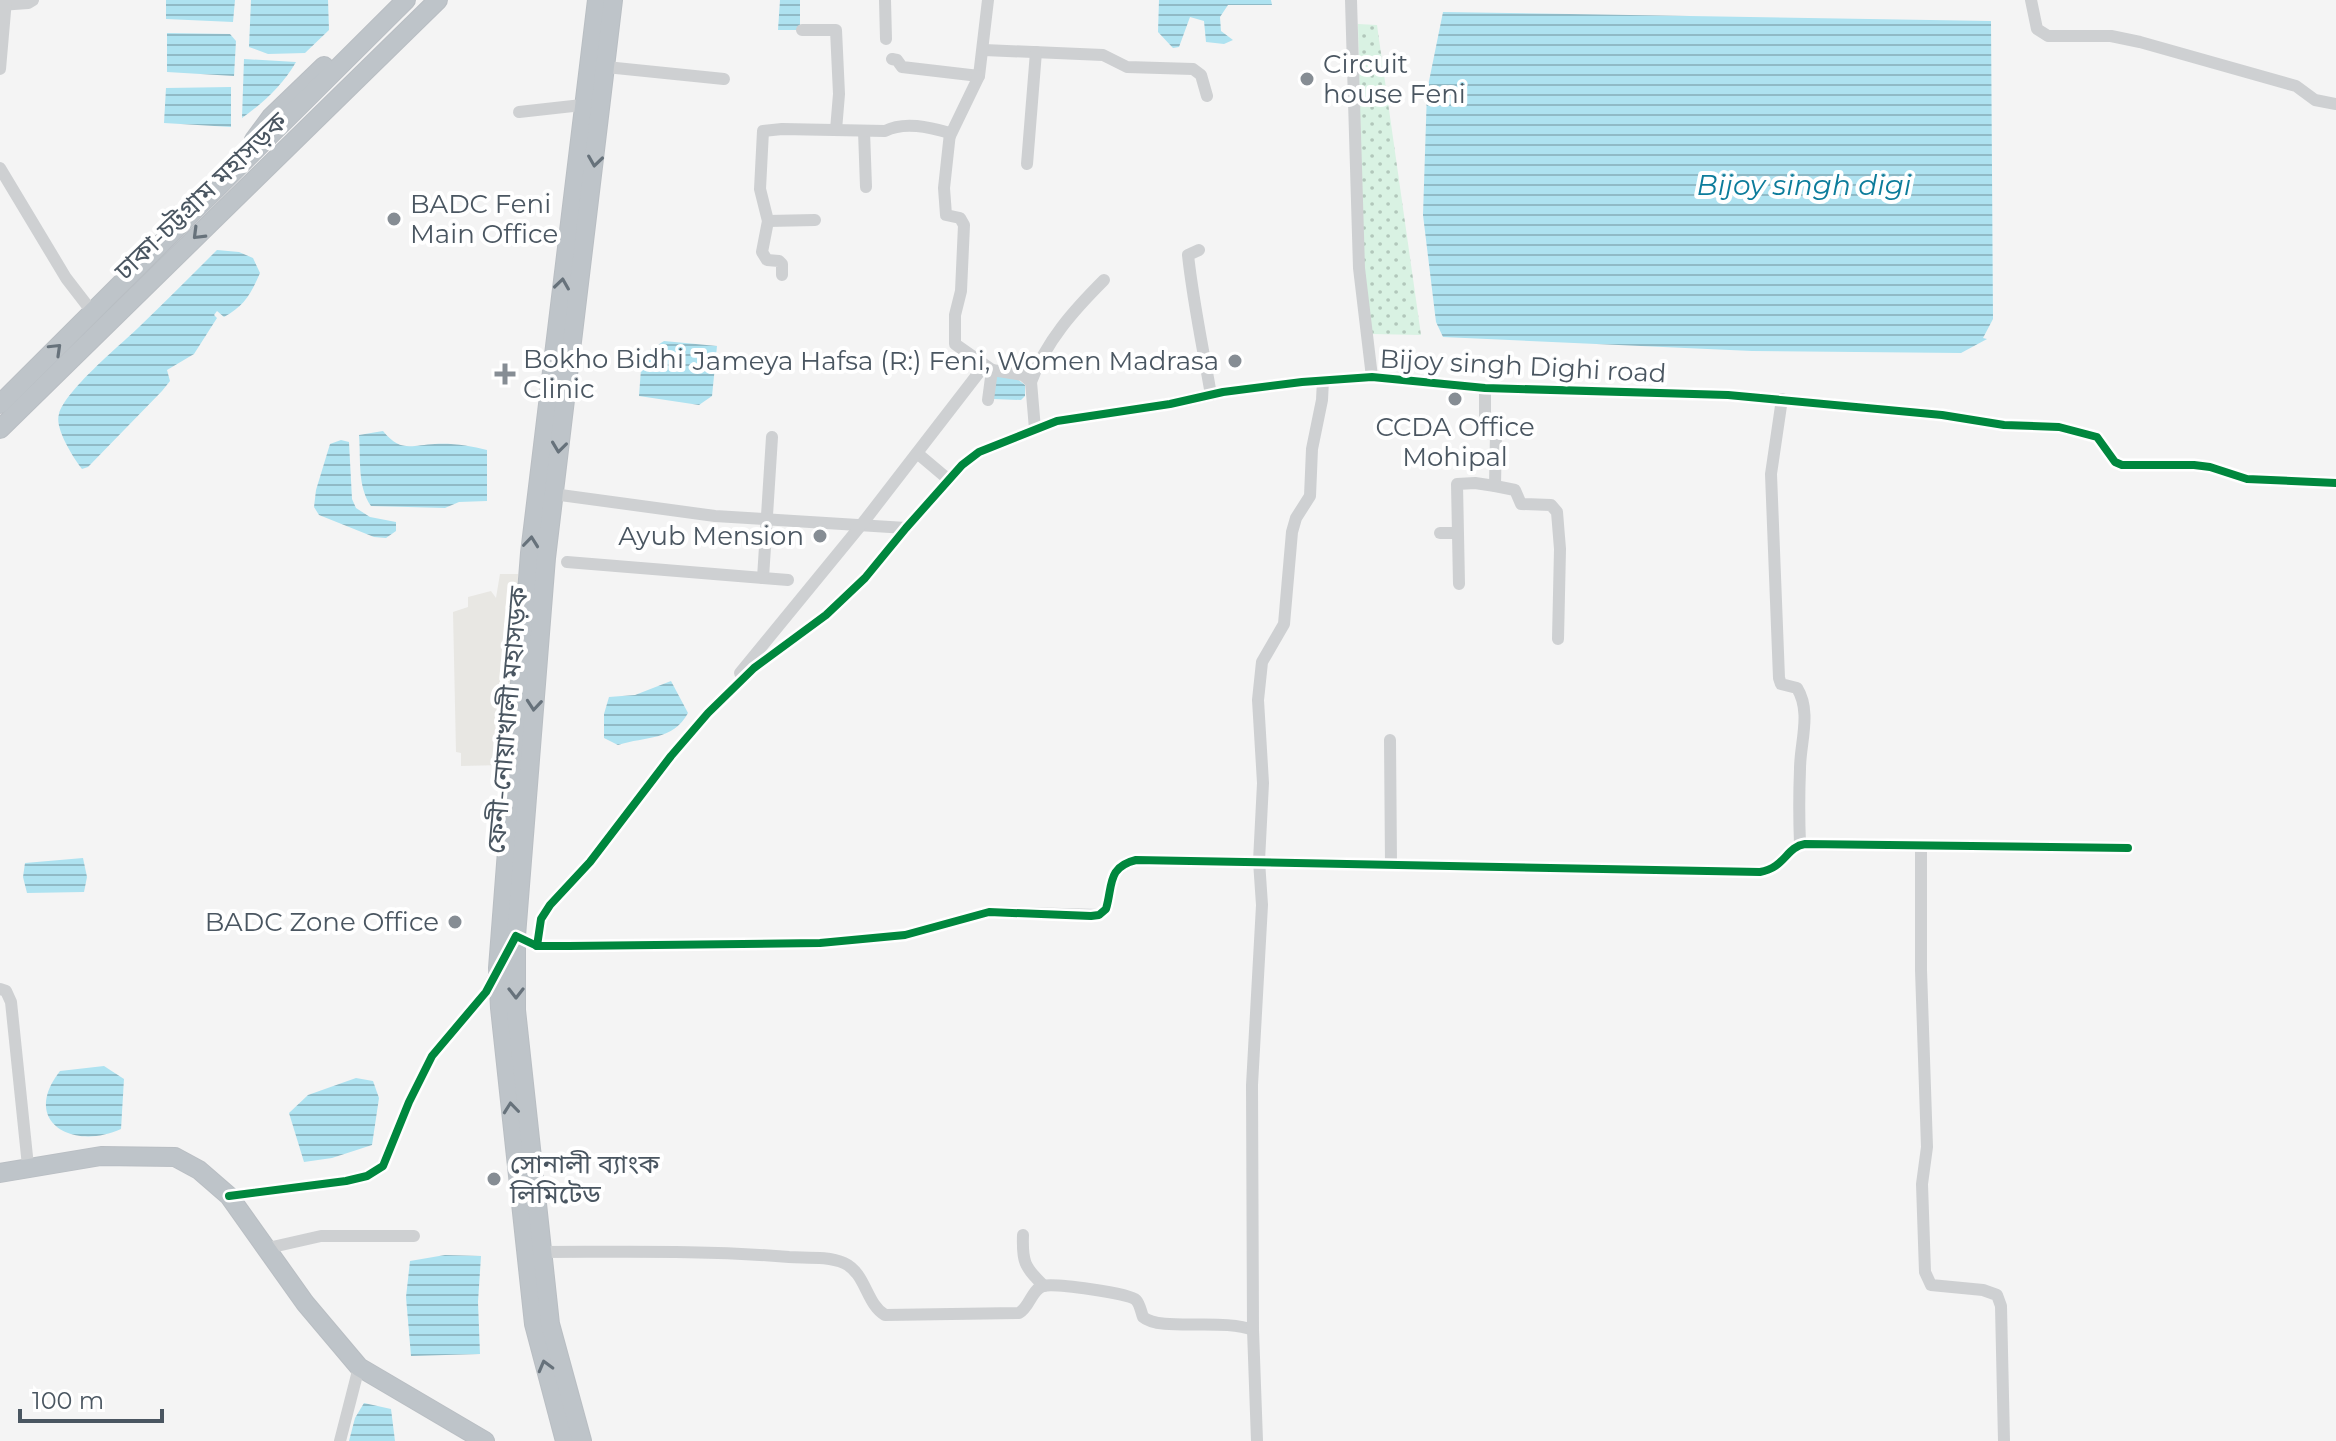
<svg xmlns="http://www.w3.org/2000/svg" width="2336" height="1441" font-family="Montserrat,'Noto Sans Bengali',sans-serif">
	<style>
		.commercial { fill: #e8e7e3 }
		.park { fill: url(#park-dots) }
		.water { fill: url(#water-rules) }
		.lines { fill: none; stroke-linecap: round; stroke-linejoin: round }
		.highway-casing { stroke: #b9bec3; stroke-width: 20 }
		.minor { stroke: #ced0d2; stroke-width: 12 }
		.highway { stroke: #bec4c9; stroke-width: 18 }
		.cycleway-casing { stroke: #fff; stroke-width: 13 }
		.cycleway { stroke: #00873e; stroke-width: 8 }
		.oneway { stroke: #67727b }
		.poi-dot { fill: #868d94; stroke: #fff; stroke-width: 3 }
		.labels { text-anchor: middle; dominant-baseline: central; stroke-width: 8; stroke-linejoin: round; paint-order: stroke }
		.poi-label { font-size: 26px; fill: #4a5661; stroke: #fff; text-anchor: start }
		.street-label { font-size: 26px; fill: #4a5661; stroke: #fff }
		.water-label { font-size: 28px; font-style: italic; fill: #0c7c9b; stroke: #fff }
	</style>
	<defs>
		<pattern id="park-dots" width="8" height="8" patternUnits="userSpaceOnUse" patternTransform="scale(2)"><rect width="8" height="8" fill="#d9f2e3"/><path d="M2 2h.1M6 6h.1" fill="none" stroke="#b2c7bb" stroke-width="1.8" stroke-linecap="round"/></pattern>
		<pattern id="water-rules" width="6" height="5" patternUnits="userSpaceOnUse" patternTransform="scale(2)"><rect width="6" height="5" fill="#aee2f0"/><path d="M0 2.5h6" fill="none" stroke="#90bac6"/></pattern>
	</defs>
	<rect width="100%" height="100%" fill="#f4f4f4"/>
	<!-- commercial -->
	<polygon class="commercial" points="500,574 518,574 517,626 503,765 461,766 461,753 456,752 453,612 468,607 468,597 491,591 496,598"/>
	<!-- park -->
	<polygon class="park" points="1358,24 1377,25 1421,335 1371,334 1363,251"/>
	<!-- water -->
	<g class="water">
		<polygon points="166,0 235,0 233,22 166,19"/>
		<polygon points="251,0 328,0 329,30 305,53 268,54 249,47"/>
		<polygon points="780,0 800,0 800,30 778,30"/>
		<polygon points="1159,0 1271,0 1272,5 1228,5 1220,17 1221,31 1233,40 1224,44 1206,42 1204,21 1190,17 1179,47 1173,48 1158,32"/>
		<polygon points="1443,12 1991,21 1993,319 1983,338 1987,339 1961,353 1752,351 1443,337 1436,322 1423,215 1427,91"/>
		<polygon points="167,33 230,34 236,41 234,76 167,72"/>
		<path d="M244,59L296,62C283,85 263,103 242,118Z"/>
		<polygon points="231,87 231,127 164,123 166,88"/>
		<path d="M217,250L239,252L253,258L260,273C251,294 244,306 224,317L217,311L214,315L217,318L194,354L167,370L170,381L162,391L88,467L82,469C74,459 54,428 59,414C65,391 119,346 138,328C165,302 191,276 217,250Z"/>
		<polygon points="664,341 717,346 712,396 699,405 639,396 642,355"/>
		<polygon points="996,374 1016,378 1025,385 1025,396 1021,400 993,399"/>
		<path d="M383,431C401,453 411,445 435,444C453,443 471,446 487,450V501L459,502L445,508L371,506C357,486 361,459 359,435Z"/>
		<polygon points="341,440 349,442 352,499 356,508 370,517 396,522 396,531 386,538 374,537 319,515 314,507 316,490 330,444"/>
		<path d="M671,681L688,713C673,741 646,736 618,745L604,738V714L609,697L635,695Z"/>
		<polygon points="83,858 87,877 84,892 27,893 23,877 25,863"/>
		<path d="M104,1066L124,1079L121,1129C73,1151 20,1122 60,1071Z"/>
		<polygon points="356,1078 373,1081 379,1098 372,1145 332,1158 304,1162 289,1113 308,1095"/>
		<polygon points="445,1255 481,1256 478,1302 480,1354 411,1356 406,1297 410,1261"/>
		<polygon points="364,1403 391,1409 395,1441 349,1441 355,1418"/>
	</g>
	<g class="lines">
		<defs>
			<g id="highway">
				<polyline points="254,140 271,117 324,66"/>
				<polyline points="0,404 406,0"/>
				<polyline points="0,429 438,0"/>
				<polyline points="0,1173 101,1156 175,1157 199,1170 229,1196 305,1303 359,1367 485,1441"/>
				<polyline points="565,1441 534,1324 500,1008 498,968 530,553 597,0"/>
				<polyline points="582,1441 550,1324 516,1010 516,936 546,558 613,0"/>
			</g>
		</defs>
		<!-- highway casing -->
		<use href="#highway" class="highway-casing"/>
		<!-- minor -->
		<g class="minor">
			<polyline points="885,0 886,39"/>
			<polyline points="1351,0 1359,268 1372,377"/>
			<polyline points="2031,0 2037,29 2048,36 2111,36 2140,42 2296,86 2315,100 2336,104"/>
			<polyline points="0,5 28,3 33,0"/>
			<polyline points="802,30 836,30 839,94 836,130"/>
			<polyline points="984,50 1103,55 1127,67 1193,69 1201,75 1207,96"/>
			<polyline points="892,59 897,60 902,67 979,76 988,0"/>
			<polyline points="606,67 724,79"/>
			<polyline points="0,69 6,0"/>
			<polyline points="519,112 591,104"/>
			<polyline points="864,131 866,187"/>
			<polyline points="950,136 979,76"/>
			<polyline points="1027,164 1036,52"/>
			<polyline points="0,168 66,278 93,313"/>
			<polyline points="768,221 815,220"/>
			<path d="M1199,250L1188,255C1193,302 1203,348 1211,395"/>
			<path d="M782,275V264L779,261L767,260L762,252L768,221L760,189L763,131L782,129L885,131C904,121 929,127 950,133L944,188L946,215L960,218L964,225L961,291L955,315V344L992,370"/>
			<path d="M1031,382C1046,341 1074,310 1104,280"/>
			<path d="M1782,399L1771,474L1779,678L1781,684L1797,688C1812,712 1800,743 1800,769C1799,794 1799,819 1800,844"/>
			<polyline points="988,400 992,370 1023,375 1031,382 1035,429"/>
			<polyline points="772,437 763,578 788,580"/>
			<polyline points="917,453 949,480"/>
			<polyline points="1495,486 1515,490 1521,504 1551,505 1557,512 1560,549 1558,639"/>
			<polyline points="553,494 715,516 906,528"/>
			<polyline points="1440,533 1457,533"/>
			<polyline points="567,562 763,578"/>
			<polyline points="1459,584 1457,484 1475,483 1495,486 1496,432 1485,420 1485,388"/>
			<polyline points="740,673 862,524 984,366"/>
			<polyline points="1390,740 1391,863"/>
			<polyline points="1921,847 1921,970 1927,1147 1922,1184 1925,1272 1931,1285 1983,1290 1997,1295 2001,1306 2004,1441"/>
			<path d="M513,942L516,936L537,946H569L820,943L905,935L989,912L1099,915L1106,909C1113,885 1107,867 1136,860L1760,872C1785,868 1786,847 1805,844L2128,848"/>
			<polyline points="537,946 541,919 550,905 590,862 671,756 708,713 754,668 826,615 865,578 906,528 962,465 979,452 1057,421 1170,404 1223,392 1302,382 1372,377 1485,388 1728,395 1942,415 2004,425 2059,427 2097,437 2115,462 2122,465 2194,465 2210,467 2247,479 2336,483"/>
			<polyline points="0,989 6,991 11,1002 28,1166"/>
			<polyline points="229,1196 346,1181 367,1176 383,1166 409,1102 432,1056 486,992 496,972"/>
			<path d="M1023,1235C1022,1261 1024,1267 1044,1286"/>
			<polyline points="268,1248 321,1236 414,1236"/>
			<path d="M542,1252C624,1252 707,1250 789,1257C805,1258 828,1256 844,1263C866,1273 866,1304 885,1315L1019,1313C1030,1307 1031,1290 1043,1286C1054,1283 1129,1293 1136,1300C1140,1304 1141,1312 1143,1317C1160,1332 1224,1318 1253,1330"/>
			<polyline points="340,1441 359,1367"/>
			<polyline points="1257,1441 1253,1330 1252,1085 1262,905 1259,861 1263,783 1258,700 1262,662 1284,624 1292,532 1296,518 1310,496 1312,449 1322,400 1323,380"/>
		</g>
		<!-- highway -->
		<use href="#highway" class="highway"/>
		<defs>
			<g id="cycleway">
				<polyline points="537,946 541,919 550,905 590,862 671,756 708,713 754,668 826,615 865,578 906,528 962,465 979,452 1057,421 1170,404 1223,392 1302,382 1372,377 1485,388 1728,395 1942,415 2004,425 2059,427 2097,437 2115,462 2122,465 2194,465 2210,467 2247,479 2336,483"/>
				<path d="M229,1196L346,1181L367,1176L383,1166L409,1102L432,1056L486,992L516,936L537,946H569L820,943L905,935L989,912L1091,916L1099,915L1106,909C1113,885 1107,867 1136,860L1760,872C1785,868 1786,847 1805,844L2128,848"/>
			</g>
		</defs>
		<!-- cycleway casing -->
		<use href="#cycleway" class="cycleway-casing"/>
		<!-- cycleway -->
		<use href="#cycleway" class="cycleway"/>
	</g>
	<!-- one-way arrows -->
	<defs><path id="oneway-chevron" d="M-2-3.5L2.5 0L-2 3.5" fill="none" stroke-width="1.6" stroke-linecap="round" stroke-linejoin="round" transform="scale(2)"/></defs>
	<g class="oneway">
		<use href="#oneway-chevron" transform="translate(595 161) rotate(98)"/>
		<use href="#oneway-chevron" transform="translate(198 234) rotate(135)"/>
		<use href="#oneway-chevron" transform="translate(562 284) rotate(-82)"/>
		<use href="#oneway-chevron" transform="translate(56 349) rotate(-44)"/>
		<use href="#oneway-chevron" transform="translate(559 447) rotate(97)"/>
		<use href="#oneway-chevron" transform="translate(531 542) rotate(-84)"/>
		<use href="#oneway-chevron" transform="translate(534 705) rotate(95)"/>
		<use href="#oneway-chevron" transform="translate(516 993) rotate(90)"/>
		<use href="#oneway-chevron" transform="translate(511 1108) rotate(-96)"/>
		<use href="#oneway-chevron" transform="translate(545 1366) rotate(-105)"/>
	</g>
	<!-- markers -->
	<g class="poi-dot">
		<circle cx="1307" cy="79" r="8"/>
		<circle cx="394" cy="219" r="8"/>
		<circle cx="1235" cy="361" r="8"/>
		<path d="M501 362h8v8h8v8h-8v8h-8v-8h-8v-8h8z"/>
		<circle cx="1455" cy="399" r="8"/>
		<circle cx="820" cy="536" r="8"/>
		<circle cx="455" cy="922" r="8"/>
		<circle cx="494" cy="1179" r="8"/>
	</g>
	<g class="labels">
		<!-- poi labels -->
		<g class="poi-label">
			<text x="1323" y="64">Circuit<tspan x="1323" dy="30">house Feni</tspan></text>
			<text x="410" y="204">BADC Feni<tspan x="410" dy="30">Main Office</tspan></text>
			<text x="523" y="359">Bokho Bidhi<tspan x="523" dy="30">Clinic</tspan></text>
			<text x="1219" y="361" text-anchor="end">Jameya Hafsa (R:) Feni, Women Madrasa</text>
			<text x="1455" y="427" text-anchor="middle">CCDA Office<tspan x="1455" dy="30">Mohipal</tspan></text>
			<text x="804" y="536" text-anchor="end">Ayub Mension</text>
			<text x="439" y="922" text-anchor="end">BADC Zone Office</text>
			<text x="510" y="1164">সোনালী ব্যাংক<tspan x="510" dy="30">লিমিটেড</tspan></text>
		</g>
		<!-- street labels -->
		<g class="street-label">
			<text transform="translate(201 196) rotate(-44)">ঢাকা-চট্টগ্রাম মহাসড়ক</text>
			<text transform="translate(1523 366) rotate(3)">Bijoy singh Dighi road</text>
			<text transform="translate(507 720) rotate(-85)">ফেনী-নোয়াখালী মহাসড়ক</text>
		</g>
		<!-- water labels -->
		<g class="water-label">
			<text x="1804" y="185">Bijoy singh digi</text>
		</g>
	</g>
	<!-- scale -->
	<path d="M20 1409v12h142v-12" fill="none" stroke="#4a5661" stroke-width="4"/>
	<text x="32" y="1409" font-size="24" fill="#4a5661" stroke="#ffffff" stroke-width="6" paint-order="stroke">100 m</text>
</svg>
